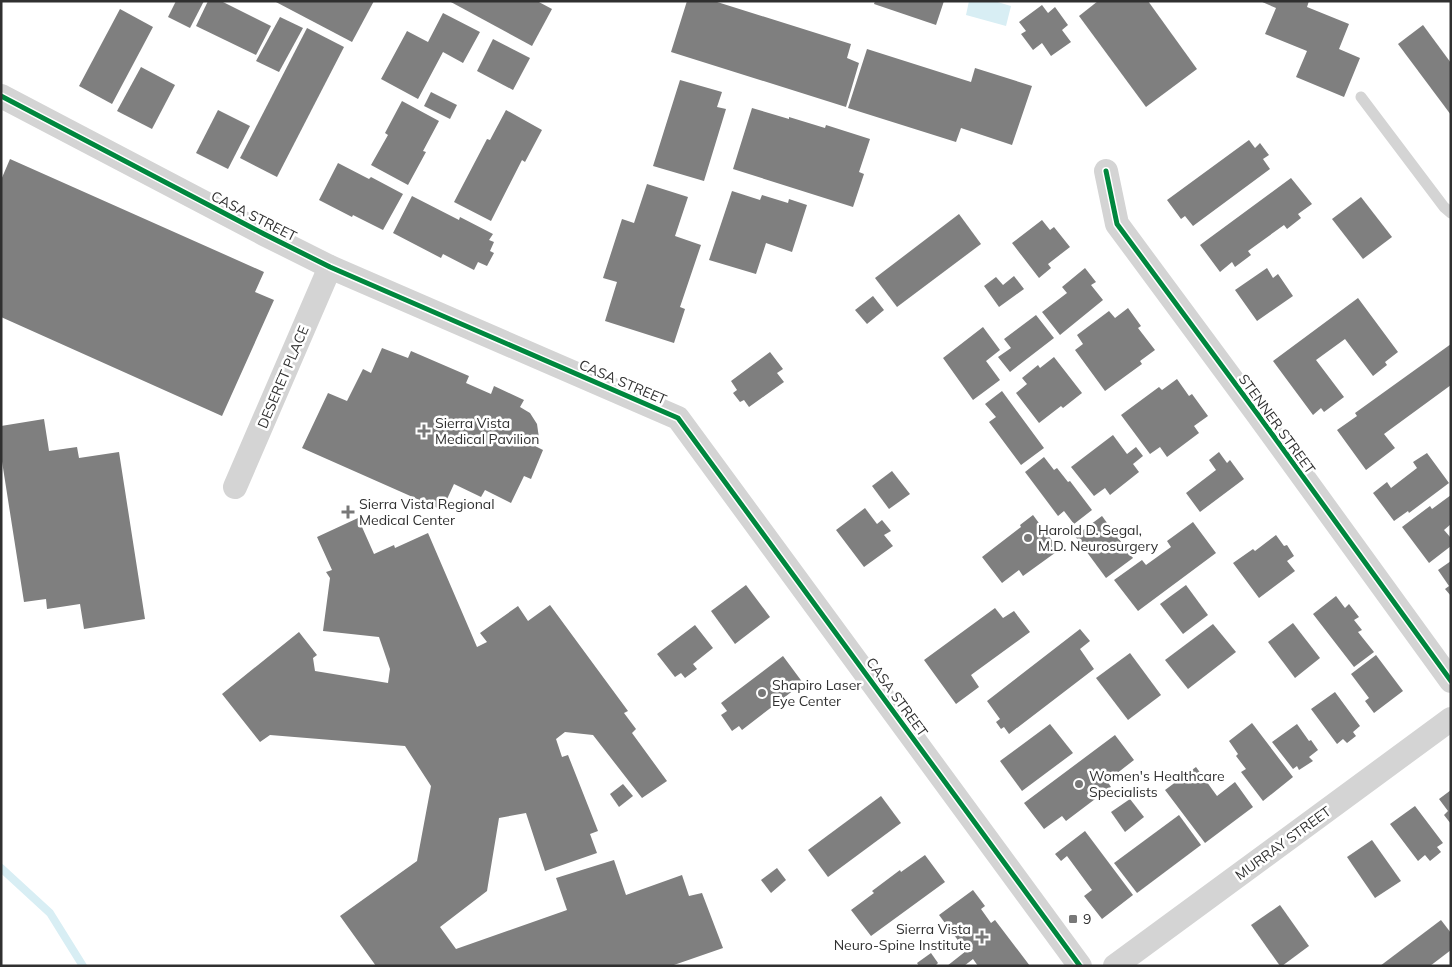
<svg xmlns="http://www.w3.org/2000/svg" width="1452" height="967" font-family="Mulish,sans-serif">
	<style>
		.water { fill: #d8eef4 }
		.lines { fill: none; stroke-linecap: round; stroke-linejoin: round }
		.stream { stroke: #d8eef4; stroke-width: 8 }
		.building { fill: #7f7f7f }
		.service { stroke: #d4d4d4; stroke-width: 11 }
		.minor { stroke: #d4d4d4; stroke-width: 24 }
		.cycleway-casing { stroke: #fff; stroke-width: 8 }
		.cycleway { stroke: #00873e; stroke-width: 5 }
		.poi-dot { fill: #787878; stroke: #fff; stroke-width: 2 }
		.labels { text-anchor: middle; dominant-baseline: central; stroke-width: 5; stroke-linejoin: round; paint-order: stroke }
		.street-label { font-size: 14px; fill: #303030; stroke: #fff }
		.poi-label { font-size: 14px; fill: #303030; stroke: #fff; text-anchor: start }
	</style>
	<rect width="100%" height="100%" fill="#fff"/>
	<!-- water -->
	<polygon class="water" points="969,1 994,1 1011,6 1006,26 966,15"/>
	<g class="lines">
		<!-- stream -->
		<polyline class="stream" points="1,868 50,913 83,966"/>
	</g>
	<!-- building -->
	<g class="building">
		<polygon points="176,1 204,1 190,28 168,17"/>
		<polygon points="208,1 221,1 271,26 256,55 196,26"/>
		<polygon points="274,1 374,1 352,42"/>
		<polygon points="449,1 537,1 552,9 532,46"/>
		<polygon points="687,1 714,1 851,44 847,58 859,63 846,107 671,52"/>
		<polygon points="875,1 944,1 936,25 874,4"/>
		<polygon points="1098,1 1148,1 1197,69 1146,107 1079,16"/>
		<polygon points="1260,1 1309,1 1307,7 1349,24 1339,49 1360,58 1344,97 1296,77 1307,51 1265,34 1276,8"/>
		<polygon points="1042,5 1048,13 1055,7 1068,25 1062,30 1071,42 1051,56 1042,43 1033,50 1021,34 1026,31 1019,22"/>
		<polygon points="120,9 153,27 112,104 79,86"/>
		<polygon points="443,13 480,32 463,63 443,52 418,99 381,79 407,31 428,42"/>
		<polygon points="280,17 303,28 279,72 256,61"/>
		<polygon points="1423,25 1451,63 1451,115 1398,44"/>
		<polygon points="307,28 344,47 277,177 240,158"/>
		<polygon points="493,39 530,58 513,90 477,71"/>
		<polygon points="867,49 971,82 975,68 1032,86 1012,145 961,128 956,142 848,108"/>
		<polygon points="141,67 175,85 152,129 117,111"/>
		<polygon points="680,80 722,92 717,107 726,109 704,181 653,166"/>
		<polygon points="431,92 457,105 450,119 424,106"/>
		<polygon points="402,101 439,121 423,151 426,152 408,185 371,165 388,135 385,133"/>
		<polygon points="752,108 789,119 789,117 825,128 826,125 870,139 859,172 864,174 853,207 733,169"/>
		<polygon points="218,110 250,126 228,169 196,153"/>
		<polygon points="506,110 542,130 525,162 522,160 491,221 454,202 487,139 490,140"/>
		<polygon points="1249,140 1255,148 1260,143 1269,155 1263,159 1270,169 1193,226 1185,216 1181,219 1167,200"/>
		<polygon points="10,159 264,272 255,292 274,300 222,416 1,317 1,180"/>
		<polygon points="338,163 369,179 371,177 403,194 383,230 353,215 352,217 319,200"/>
		<polygon points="1291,178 1312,204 1298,214 1301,218 1287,229 1284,225 1248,251 1251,255 1235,267 1232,262 1220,272 1200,245"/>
		<polygon points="647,184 688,197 675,236 701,245 680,307 685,309 674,343 605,321 617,282 603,278 622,219 634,223"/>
		<polygon points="732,191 760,200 762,195 788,203 789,199 807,205 792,252 766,243 756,274 709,260"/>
		<polygon points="412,196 459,220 460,217 493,234 489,240 494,242 490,251 494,253 487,266 478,262 474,270 443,254 441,258 393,233"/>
		<polygon points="1361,197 1392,237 1363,259 1332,219"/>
		<polygon points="959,214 981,244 897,307 875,278"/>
		<polygon points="1042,220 1050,230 1054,227 1070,247 1048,264 1051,268 1039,278 1012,243"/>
		<polygon points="1085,268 1096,282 1091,285 1103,300 1060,335 1042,312 1067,293 1062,287"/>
		<polygon points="1267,268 1273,278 1278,274 1293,296 1257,321 1235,290"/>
		<polygon points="1014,276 1024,289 999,307 984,286 996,277 1003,285"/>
		<polygon points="873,296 884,310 867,324 855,310"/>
		<polygon points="1358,298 1398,352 1385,362 1387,365 1373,376 1345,339 1316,360 1344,397 1324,412 1321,408 1313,415 1273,361"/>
		<polygon points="1128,308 1141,326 1138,328 1155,350 1140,361 1142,364 1105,391 1075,350 1083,344 1077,335 1109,311 1115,318"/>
		<polygon points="1036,315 1054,338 1010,372 998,357 1011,348 1004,339"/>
		<polygon points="983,327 1000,350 986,361 1000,380 973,400 943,358"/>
		<polygon points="1451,344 1451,385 1384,434 1395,448 1366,470 1337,430 1357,416 1355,413"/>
		<polygon points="382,348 408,358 411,351 469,376 466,383 491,394 494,386 524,400 520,407 530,413 537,424 539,438 535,446 543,450 531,479 524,476 511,503 485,490 481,497 454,484 442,510 302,448 328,393 347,401 363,369 371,373"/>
		<polygon points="770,352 783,369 777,373 784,382 749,407 744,400 740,402 733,393 737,390 731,381"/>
		<polygon points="1054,357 1082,393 1063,408 1061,406 1039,423 1016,393 1027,384 1022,378 1038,365 1040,368"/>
		<polygon points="1177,379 1189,396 1192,394 1208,416 1194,426 1199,433 1167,457 1160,447 1150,454 1121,415 1159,387 1162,390"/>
		<polygon points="1002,391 1044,448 1021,465 989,422 996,417 985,404"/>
		<polygon points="44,419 49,451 77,447 79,458 119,452 145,619 84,629 80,604 47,609 46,599 24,602 1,455 1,426"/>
		<polygon points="1113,435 1127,454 1136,447 1143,456 1133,464 1139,472 1110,495 1105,488 1094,496 1071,467"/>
		<polygon points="1219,452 1227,463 1230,460 1244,479 1200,512 1186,493 1216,470 1209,460"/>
		<polygon points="1427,453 1449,483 1409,513 1408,511 1394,521 1373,493 1387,482 1391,488 1417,468 1413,462"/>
		<polygon points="1044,457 1054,470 1057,468 1068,482 1070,481 1092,510 1074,524 1064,511 1058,516 1025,472"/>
		<polygon points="892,471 910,494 889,509 872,486"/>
		<polygon points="1451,495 1451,524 1444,530 1451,538 1451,546 1429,563 1402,527 1430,506 1432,509"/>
		<polygon points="865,508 877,524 882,520 891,531 884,535 893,546 864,567 836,530"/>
		<polygon points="1033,515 1059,550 1023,576 1019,570 1002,583 982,557 1021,527 1020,525"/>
		<polygon points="1102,516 1133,558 1106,578 1075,536"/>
		<polygon points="358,518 374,554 394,545 395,548 428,533 477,647 487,642 480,633 518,606 528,621 550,605 628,711 624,713 636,729 632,733 667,781 642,798 593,735 565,732 556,739 562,757 568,755 598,831 590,834 597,853 545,871 526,813 499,818 487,891 440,927 456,949 567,910 556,878 614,860 626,895 682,875 689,896 702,893 723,948 671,966 376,966 340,916 417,861 431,786 405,746 270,735 260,742 222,694 299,632 317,655 313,658 315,671 388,683 390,669 379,637 323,631 330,578 326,572 332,570 317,537"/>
		<polygon points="1193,522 1216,553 1138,611 1114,580 1142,560 1146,565 1171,547 1167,541"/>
		<polygon points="1276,535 1284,546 1287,545 1294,556 1287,561 1295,571 1259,598 1233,563 1253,549 1255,551"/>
		<polygon points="1451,561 1451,596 1445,589 1449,586 1438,570"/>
		<polygon points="746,585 770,617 735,644 711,611"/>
		<polygon points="1186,585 1208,615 1183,634 1160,604"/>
		<polygon points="1336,596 1345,608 1349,604 1359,617 1354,620 1362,630 1358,632 1374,652 1354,667 1313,614"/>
		<polygon points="995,608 1003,618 1014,611 1030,632 971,675 979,687 956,704 924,660"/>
		<polygon points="1293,623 1320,658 1295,678 1268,642"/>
		<polygon points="1213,624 1236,652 1188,689 1165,660"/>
		<polygon points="695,625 713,648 693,664 697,669 685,678 681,673 675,677 657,654"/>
		<polygon points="1080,629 1090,641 1080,649 1094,669 1009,734 1004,727 1001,729 996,722 1000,719 987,701"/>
		<polygon points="1130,653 1161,695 1128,720 1096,678"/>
		<polygon points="1376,655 1403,691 1374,713 1365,701 1369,698 1351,674"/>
		<polygon points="783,656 803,683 742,730 739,726 732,731 721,715 727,711 721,703"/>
		<polygon points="1335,692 1360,726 1353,732 1356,736 1347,743 1343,739 1337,744 1311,709"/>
		<polygon points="1252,723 1293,777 1263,801 1241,772 1246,769 1236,756 1238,754 1229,741"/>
		<polygon points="1050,724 1073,753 1022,791 1000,761"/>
		<polygon points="1297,724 1309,741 1311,740 1318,750 1309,757 1313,761 1299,770 1297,766 1293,769 1272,742"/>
		<polygon points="1115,735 1134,760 1107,781 1111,787 1066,821 1062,816 1044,829 1024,803"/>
		<polygon points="1196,767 1217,796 1235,782 1253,807 1205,843 1165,790"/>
		<polygon points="623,784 633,796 619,807 610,794"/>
		<polygon points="1451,790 1451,824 1444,815 1448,811 1439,799"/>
		<polygon points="881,796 901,823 828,877 808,850"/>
		<polygon points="1130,799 1144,817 1125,832 1111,812"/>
		<polygon points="1415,806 1443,843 1437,847 1441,852 1430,861 1425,855 1418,861 1390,824"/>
		<polygon points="1179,815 1201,845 1137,893 1114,863"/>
		<polygon points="1085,831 1133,895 1102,919 1084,896 1092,890 1067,856 1061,861 1055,854"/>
		<polygon points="1372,840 1401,881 1375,898 1347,857"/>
		<polygon points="925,855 945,882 871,936 851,910 874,893 872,891 900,870 901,872"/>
		<polygon points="777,868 786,880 771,893 761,880"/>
		<polygon points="973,890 985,906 981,909 991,923 995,920 1030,966 978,966 973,959 964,966 947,966 966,951 939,915"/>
		<polygon points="1280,905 1309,946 1282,966 1280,966 1251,925"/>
		<polygon points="1441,920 1451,933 1451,950 1430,966 1380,966"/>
		<polygon points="931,953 938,963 935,966 919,966 917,963"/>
	</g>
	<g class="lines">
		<!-- service -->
		<polyline class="service" points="1361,97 1444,207 1451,213"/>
		<!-- minor -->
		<g class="minor">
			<polyline points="1,96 264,234 330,267 678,418 1080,966"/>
			<polyline points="1106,171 1117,224 1256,412 1451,681"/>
			<polyline points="235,487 330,267"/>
			<polyline points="1115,966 1451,719"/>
		</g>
		<defs>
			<g id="cycleway">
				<polyline points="1,96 264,234 330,267 678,418 1080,966"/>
				<polyline points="1106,171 1117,224 1256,412 1451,681"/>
			</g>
		</defs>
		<!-- cycleway casing -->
		<use href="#cycleway" class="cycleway-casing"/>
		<!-- cycleway -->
		<use href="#cycleway" class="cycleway"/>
	</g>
	<!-- markers -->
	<g class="poi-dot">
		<path d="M421.5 423.5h5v5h5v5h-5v5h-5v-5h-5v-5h5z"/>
		<path d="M345.5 504.5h5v5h5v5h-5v5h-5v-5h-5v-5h5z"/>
		<circle cx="1028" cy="538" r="5"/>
		<circle cx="762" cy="693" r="5"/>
		<circle cx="1079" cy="784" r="5"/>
		<rect x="1068" y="914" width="10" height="10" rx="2.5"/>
		<path d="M979.5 929.5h5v5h5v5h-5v5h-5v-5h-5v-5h5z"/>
	</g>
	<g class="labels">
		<!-- street labels -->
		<g class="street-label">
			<text transform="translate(254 216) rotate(27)">CASA STREET</text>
			<text transform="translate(283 377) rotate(-67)">DESERET PLACE</text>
			<text transform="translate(623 382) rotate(23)">CASA STREET</text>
			<text transform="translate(1277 424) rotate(54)">STENNER STREET</text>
			<text transform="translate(897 697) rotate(54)">CASA STREET</text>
			<text transform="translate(1283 843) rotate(-36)">MURRAY STREET</text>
		</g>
		<!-- poi labels -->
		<g class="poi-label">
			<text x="435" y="423">Sierra Vista<tspan x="435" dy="16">Medical Pavilion</tspan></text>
			<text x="359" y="504">Sierra Vista Regional<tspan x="359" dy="16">Medical Center</tspan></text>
			<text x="1038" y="530">Harold D. Segal,<tspan x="1038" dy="16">M.D. Neurosurgery</tspan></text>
			<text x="772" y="685">Shapiro Laser<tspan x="772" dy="16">Eye Center</tspan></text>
			<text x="1089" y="776">Women's Healthcare<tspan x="1089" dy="16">Specialists</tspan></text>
			<text x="1083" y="919">9</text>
			<text x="971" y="929" text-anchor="end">Sierra Vista<tspan x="971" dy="16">Neuro-Spine Institute</tspan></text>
		</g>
	</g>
	<!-- border -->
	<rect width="1452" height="967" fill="none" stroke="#303030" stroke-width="5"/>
</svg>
